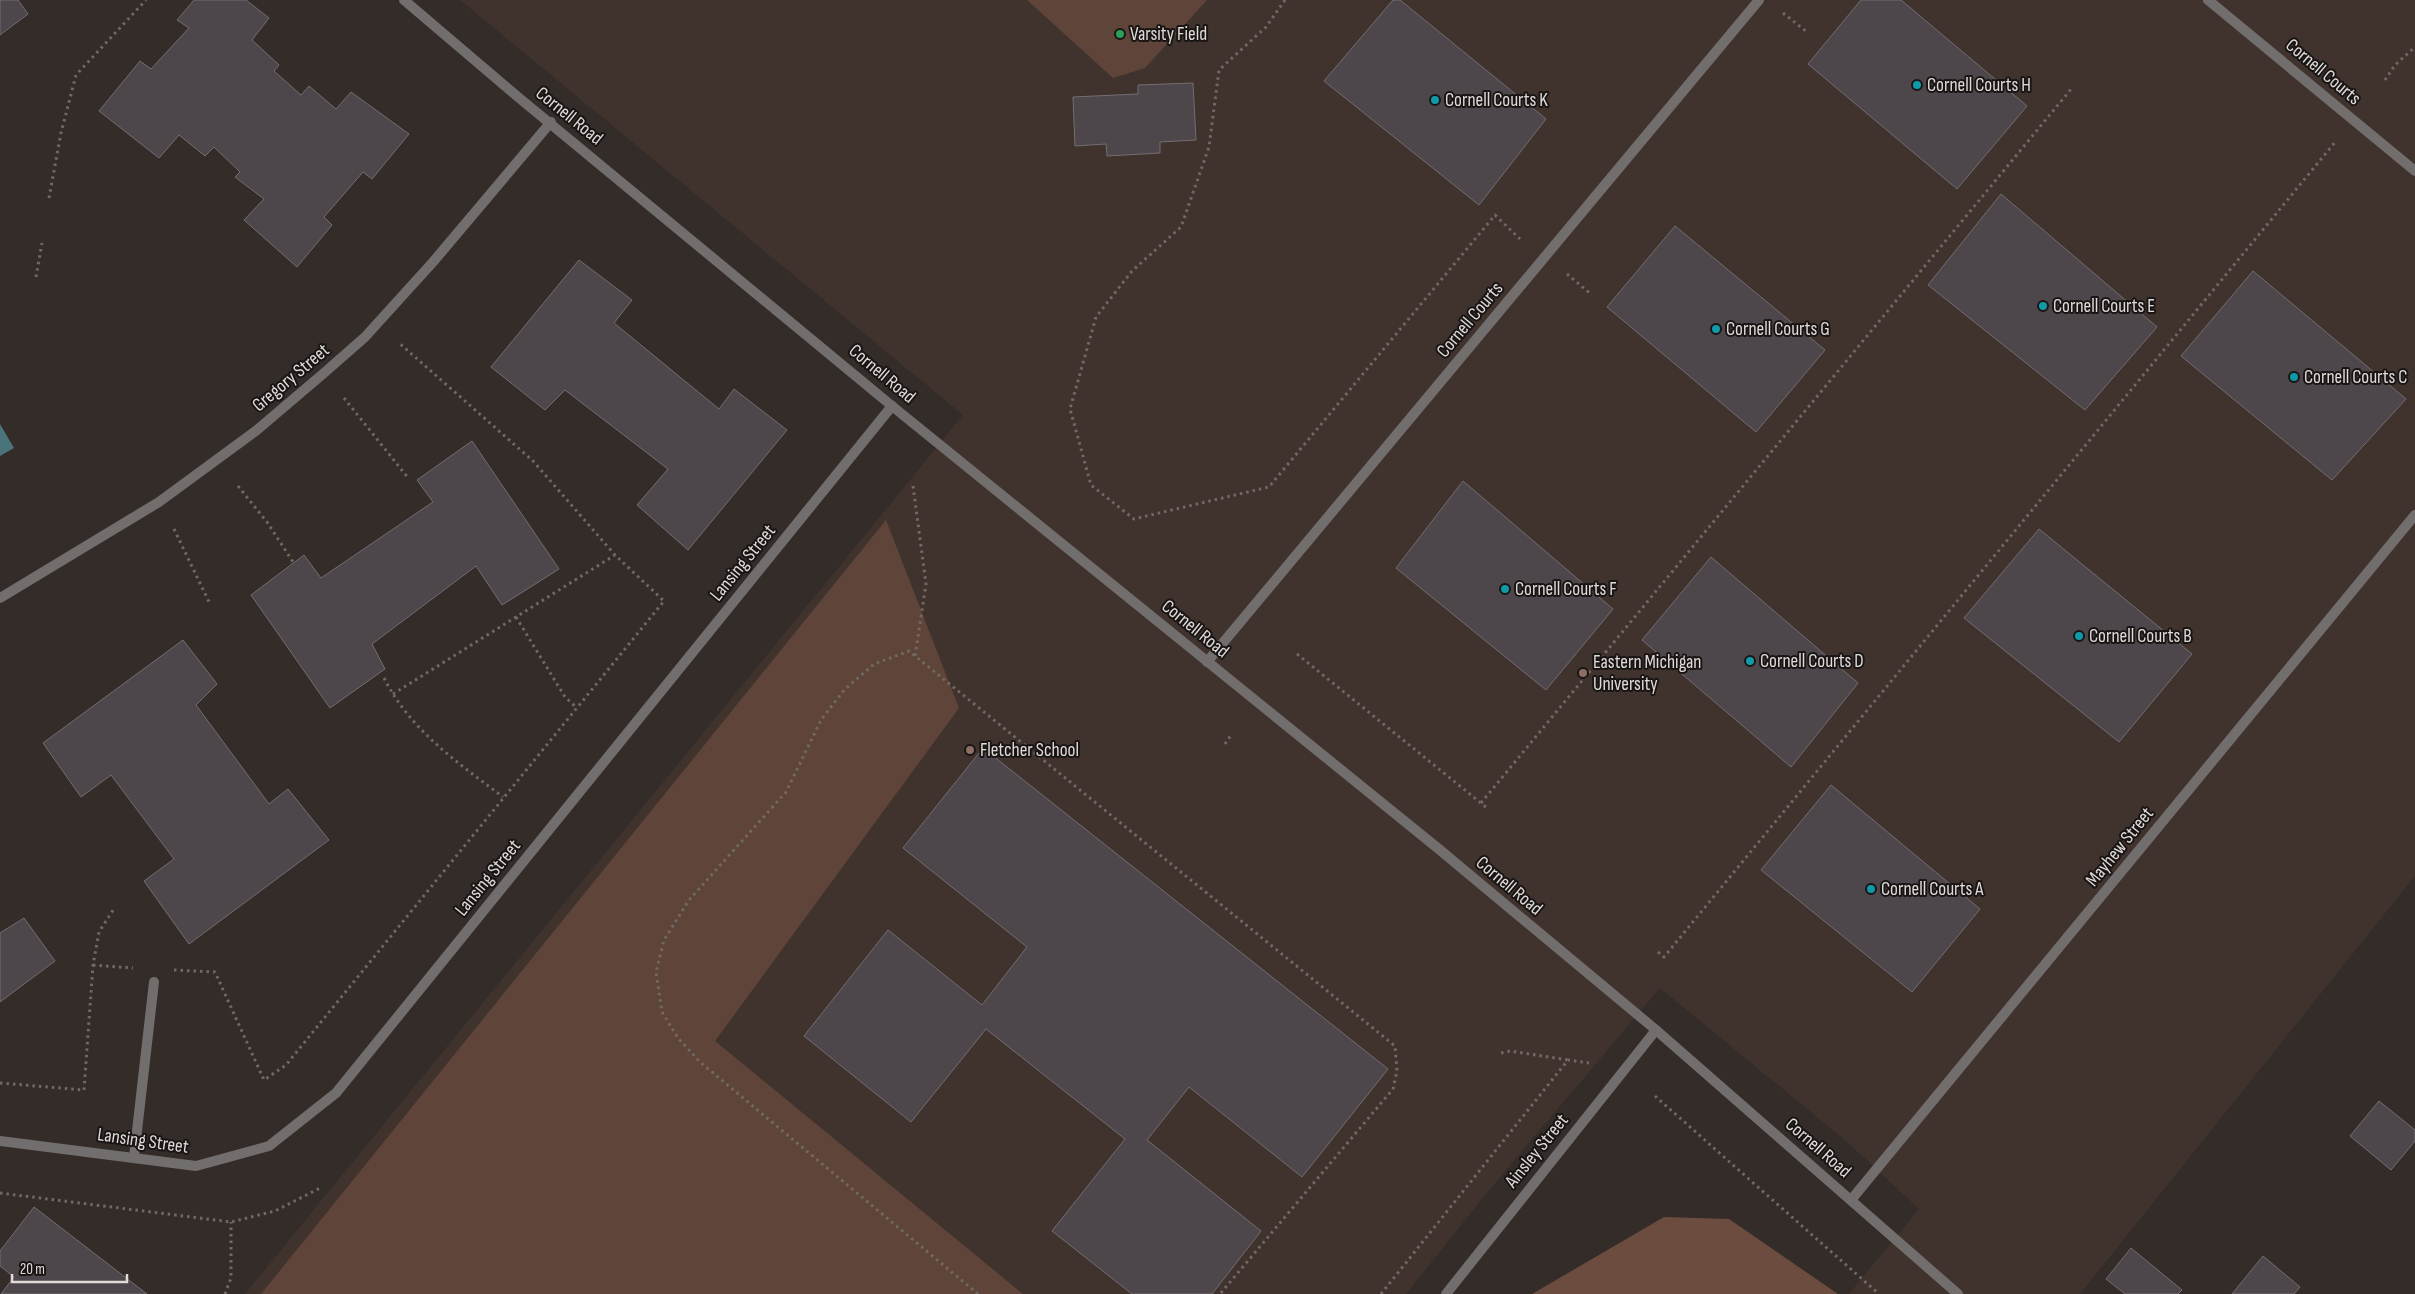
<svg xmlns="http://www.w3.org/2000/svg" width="2415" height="1294" font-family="'Sofia Sans Condensed',sans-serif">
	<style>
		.built { fill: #40332e }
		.green { fill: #5f4439 }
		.forest { fill: #6c4c3e }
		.water { fill: #49747b }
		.building { fill: #4d464a; stroke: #746d72 }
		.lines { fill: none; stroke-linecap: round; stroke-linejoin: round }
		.path { stroke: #706a67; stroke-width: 3; stroke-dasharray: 2.5 4; stroke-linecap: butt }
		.service { stroke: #726e6d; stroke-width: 10 }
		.minor { stroke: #726e6d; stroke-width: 10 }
		.tertiary { stroke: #726e6d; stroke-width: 10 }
		.leisure-dot { fill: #2e9e5b; stroke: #181514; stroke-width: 2 }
		.culture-dot { fill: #0f9aa8; stroke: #181514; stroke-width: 2 }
		.education-dot { fill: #8d6e63; stroke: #181514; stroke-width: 2 }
		.labels { text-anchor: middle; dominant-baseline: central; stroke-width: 4; stroke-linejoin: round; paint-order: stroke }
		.poi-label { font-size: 19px; fill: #e0dbd9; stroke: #181514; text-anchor: start }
		.street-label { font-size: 19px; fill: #e0dbd9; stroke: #181514 }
	</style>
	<rect width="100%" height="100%" fill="#332c29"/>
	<!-- built -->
	<polygon class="built" points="460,0 2415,0 2415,876 2080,1294 1849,1294 1919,1209 1846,1141 1660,988 1485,1195 1406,1294 245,1294 963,415"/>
	<!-- green -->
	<g class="green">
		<polygon points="1027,0 1207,0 1145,68 1113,78"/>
		<polygon points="886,520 959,708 715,1041 1023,1294 261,1294"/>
	</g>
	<!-- forest -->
	<polygon class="forest" points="1664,1217 1729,1219 1838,1294 1532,1294"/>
	<!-- water -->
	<polygon class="water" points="0,424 14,448 0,456"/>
	<!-- building -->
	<g class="building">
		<polygon points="0,0 18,0 28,14 0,35"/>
		<polygon points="194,0 246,0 269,18 252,40 279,65 274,71 301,95 309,86 336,109 351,92 409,134 372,179 363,172 324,217 332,225 297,267 244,220 264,199 235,177 240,172 214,147 205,156 179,135 159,158 99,111 140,61 151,69 189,28 177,20"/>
		<polygon points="1393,0 1400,0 1546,119 1479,205 1324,81"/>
		<polygon points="1861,0 1901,0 2027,106 1957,189 1808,64"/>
		<polygon points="1193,83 1196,140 1160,142 1160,153 1107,156 1106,144 1075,146 1073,97 1138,94 1138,85"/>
		<polygon points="2001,194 2157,327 2085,410 1928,285"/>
		<polygon points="1675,226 1825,350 1756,432 1607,307"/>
		<polygon points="579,260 632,300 614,323 719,409 734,389 787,430 688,550 637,505 668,469 565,390 545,410 491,367"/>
		<polygon points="2253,271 2406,399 2332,480 2181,356"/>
		<polygon points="472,441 559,569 502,605 476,566 372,644 385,669 330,708 251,595 304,555 321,578 433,502 417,480"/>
		<polygon points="1463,481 1613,609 1546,690 1396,568"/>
		<polygon points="2039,529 2192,654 2119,742 1964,618"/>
		<polygon points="1711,557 1858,683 1791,767 1642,640"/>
		<polygon points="183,640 217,684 196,705 269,804 288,789 329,840 189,944 144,881 174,859 111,775 81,797 43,743"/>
		<polygon points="983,748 1388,1069 1302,1177 1189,1087 1147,1140 1261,1231 1212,1294 1132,1294 1052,1231 1125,1139 986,1029 911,1122 804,1036 888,930 982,1005 1027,947 903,848"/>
		<polygon points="1831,785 1980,909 1912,992 1761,870"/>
		<polygon points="24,918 55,961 0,1002 0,933"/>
		<polygon points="2379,1101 2415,1130 2415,1141 2391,1170 2350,1136"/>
		<polygon points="34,1207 147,1294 1,1294 14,1277 0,1266 0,1251"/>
		<polygon points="2131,1248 2182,1290 2178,1294 2125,1294 2106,1279"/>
		<polygon points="2263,1256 2300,1287 2294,1294 2232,1294"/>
	</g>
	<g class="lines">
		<!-- path -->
		<g class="path">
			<polyline points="1285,0 1266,27 1219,70 1209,147 1181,227 1132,271 1096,317 1070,409 1091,485 1134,519 1269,487 1495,215 1520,239"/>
			<polyline points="1783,13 1807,32"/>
			<polyline points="2385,80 2395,65 2415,47"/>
			<polyline points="49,198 61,133 76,75 146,0"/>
			<polyline points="1567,274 1592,295"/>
			<polyline points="36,277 42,243"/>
			<polyline points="344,398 409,479"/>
			<polyline points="238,486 267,522 293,562"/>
			<polyline points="913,486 926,584 915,656"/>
			<polyline points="174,529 210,604"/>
			<polyline points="516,617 565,697 577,708"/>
			<polyline points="1297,654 1487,808"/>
			<path d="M384,678C410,730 458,763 503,797"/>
			<polyline points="393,694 615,555"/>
			<polyline points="1225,744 1231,735"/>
			<polyline points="1481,803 2072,88"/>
			<polyline points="1658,952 1664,957 2336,141"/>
			<polyline points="93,965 133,968"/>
			<polyline points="174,970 215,972 264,1080 286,1065 664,601 615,555 533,461 398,342"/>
			<polyline points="1501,1053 1510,1051 1568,1060"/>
			<polyline points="0,1083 84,1090 93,965 99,932 115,907"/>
			<polyline points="1655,1096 1879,1294"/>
			<polyline points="0,1193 231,1222 275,1211 320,1188"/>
			<polyline points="225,1294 231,1278 231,1222"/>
			<polyline points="978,1294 700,1062 678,1038 662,1012 656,972 664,940 689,900 786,792 821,720 845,689 874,664 909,651 1395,1046 1397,1071 1393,1089 1220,1294"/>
			<polyline points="1381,1294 1568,1060 1589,1063"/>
		</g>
		<!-- service -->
		<g class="service">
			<polyline points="2208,0 2415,171"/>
			<polyline points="1207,662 1759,0"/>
			<polyline points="0,1141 196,1166 269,1146 336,1093 892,406"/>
			<polyline points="134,1157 154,982"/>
		</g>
		<!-- minor -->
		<g class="minor">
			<polyline points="0,598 159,502 257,430 324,373 365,337 433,262 551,122"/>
			<polyline points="1851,1200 2415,515"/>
			<polyline points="1446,1294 1656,1030"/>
		</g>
		<!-- tertiary -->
		<polyline class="tertiary" points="404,0 518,97 892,406 1440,850 1656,1030 1958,1294"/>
	</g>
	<!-- markers -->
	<circle class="leisure-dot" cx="1120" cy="34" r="5"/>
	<g class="culture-dot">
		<circle cx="1917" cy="85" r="5"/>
		<circle cx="1435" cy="100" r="5"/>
		<circle cx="2043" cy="306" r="5"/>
		<circle cx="1716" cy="329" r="5"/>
		<circle cx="2294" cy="377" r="5"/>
		<circle cx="1505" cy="589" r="5"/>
		<circle cx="2079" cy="636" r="5"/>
		<circle cx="1750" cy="661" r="5"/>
		<circle cx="1871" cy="889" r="5"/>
	</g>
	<g class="education-dot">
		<circle cx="1583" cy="673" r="5"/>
		<circle cx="970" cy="750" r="5"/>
	</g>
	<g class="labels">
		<!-- poi labels -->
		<g class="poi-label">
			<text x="1130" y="34">Varsity Field</text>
			<text x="1927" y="85">Cornell Courts H</text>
			<text x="1445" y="100">Cornell Courts K</text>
			<text x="2053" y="306">Cornell Courts E</text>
			<text x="1726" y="329">Cornell Courts G</text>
			<text x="2304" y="377">Cornell Courts C</text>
			<text x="1515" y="589">Cornell Courts F</text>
			<text x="2089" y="636">Cornell Courts B</text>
			<text x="1760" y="661">Cornell Courts D</text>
			<text x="1593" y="662">Eastern Michigan<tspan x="1593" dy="22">University</tspan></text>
			<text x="980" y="750">Fletcher School</text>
			<text x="1881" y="889">Cornell Courts A</text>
		</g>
		<!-- street labels -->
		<g class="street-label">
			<text transform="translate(2323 72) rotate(40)">Cornell Courts</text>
			<text transform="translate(569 116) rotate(39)">Cornell Road</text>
			<text transform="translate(1470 320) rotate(-50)">Cornell Courts</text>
			<text transform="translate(882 374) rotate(40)">Cornell Road</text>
			<text transform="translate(291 378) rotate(-40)">Gregory Street</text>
			<text transform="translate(743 563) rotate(-51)">Lansing Street</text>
			<text transform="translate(1195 629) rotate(39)">Cornell Road</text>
			<text transform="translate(2120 847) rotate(-51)">Mayhew Street</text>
			<text transform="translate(488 878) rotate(-51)">Lansing Street</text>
			<text transform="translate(1509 886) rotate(40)">Cornell Road</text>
			<text transform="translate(143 1141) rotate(8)">Lansing Street</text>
			<text transform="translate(1818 1148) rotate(41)">Cornell Road</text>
			<text transform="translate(1537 1151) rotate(-51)">Ainsley Street</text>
		</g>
	</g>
	<!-- scale -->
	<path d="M12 1274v8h115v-8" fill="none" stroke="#e0dbd9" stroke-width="2.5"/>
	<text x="20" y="1274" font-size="15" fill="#e0dbd9" stroke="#181514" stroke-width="4" paint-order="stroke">20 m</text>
</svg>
